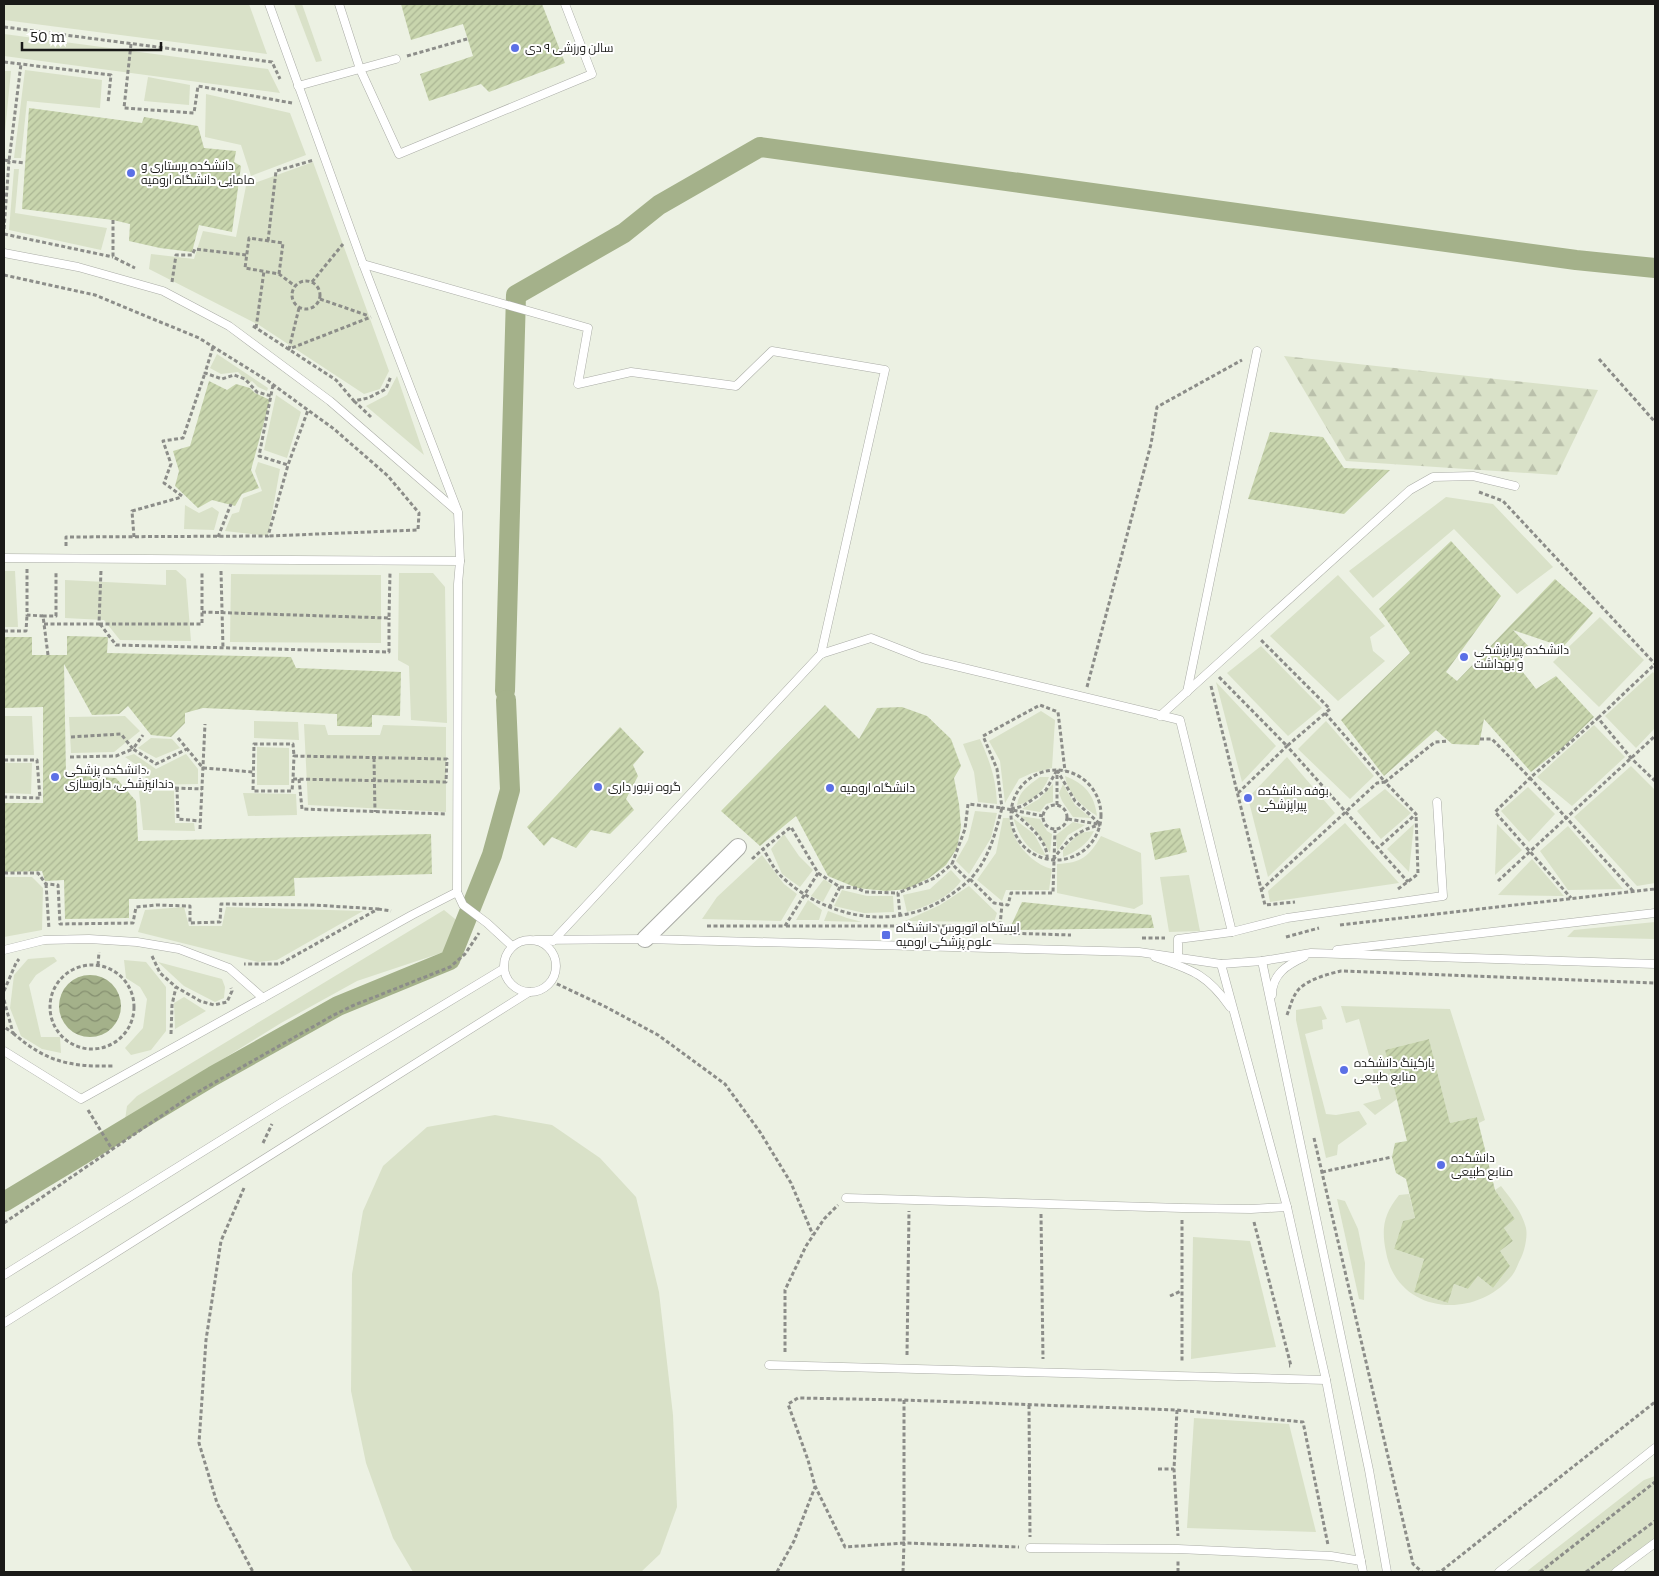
<svg xmlns="http://www.w3.org/2000/svg" width="1659" height="1576" font-family="Bitter,Cairo,serif">
	<style>
		.built { fill: #ecf1e3 }
		.green { fill: #d9e1c8 }
		.forest { fill: url(#forest-firs) }
		.water { fill: url(#water-waves) }
		.lines { fill: none; stroke-linecap: round; stroke-linejoin: round }
		.canal { stroke: #a4b18a; stroke-width: 20 }
		.building { fill: url(#building-hatch) }
		.lane-casing { stroke: #aaaca6; stroke-width: 9 }
		.street-casing { stroke: #aaaca6; stroke-width: 18 }
		.path { stroke: #8c8d89; stroke-width: 3; stroke-dasharray: 4 2.5; stroke-linecap: butt }
		.lane { stroke: #fff; stroke-width: 8 }
		.street { stroke: #fff; stroke-width: 16 }
		.poi-dot { fill: #5b70e6; stroke: #fff; stroke-width: 2 }
		.labels { text-anchor: middle; dominant-baseline: central; stroke-width: 4; stroke-linejoin: round; paint-order: stroke }
		.poi-label { font-size: 12px; fill: #1a1a18; stroke: #fff; text-anchor: start }
	</style>
	<defs>
		<pattern id="forest-firs" width="22" height="20" patternUnits="userSpaceOnUse" patternTransform="scale(1.25)"><rect width="22" height="20" fill="#d9e1c8"/><path d="M5 1l3.5 6h-7zM16 11l3.5 6h-7z" fill="#bac0ab"/></pattern>
		<pattern id="water-waves" width="16" height="10" patternUnits="userSpaceOnUse" patternTransform="scale(1.25)"><rect width="16" height="10" fill="#a4b18a"/><path d="M0 5q4-4 8 0t8 0" fill="none" stroke="#858f70"/></pattern>
		<pattern id="building-hatch" width="6" height="6" patternUnits="userSpaceOnUse" patternTransform="scale(1.25)"><rect width="6" height="6" fill="#c8d5ad"/><path d="M-1 1l2-2M0 6l6-6M5 7l2-2" fill="none" stroke="#abb694"/></pattern>
	</defs>
	<rect width="100%" height="100%" fill="#f8faf4"/>
	<!-- built -->
	<rect class="built" x="4" y="4" width="1651" height="1568"/>
	<!-- green -->
	<g class="green">
		<polygon points="4,4 249,4 267,54 4,20"/>
		<polygon points="294,4 302,4 322,61 316,62"/>
		<polygon points="4,34 268,69 280,93 4,56"/>
		<polygon points="25,70 102,80 100,108 27,101 21,158 14,158"/>
		<polygon points="4,71 11,71 4,142"/>
		<polygon points="148,77 190,85 189,105 144,101"/>
		<polygon points="206,94 290,113 306,155 251,176 241,145 205,137"/>
		<polygon points="313,162 389,371 380,389 364,394 259,325 149,269 151,254 194,259 203,231 236,237 246,186"/>
		<polygon points="14,169 19,169 15,213 107,228 101,250 9,230"/>
		<polygon points="217,354 268,388 267,391 258,387 252,381 249,383 238,372 221,374 210,368"/>
		<polygon points="397,376 424,455 366,406 387,395"/>
		<polygon points="276,395 301,412 287,458 264,450"/>
		<polygon points="258,462 280,469 268,536 225,531 232,514 239,512 243,498 262,491 255,471"/>
		<polygon points="1446,497 1493,504 1553,567 1517,594 1454,529 1373,598 1349,571"/>
		<polygon points="185,505 199,513 212,507 219,512 214,530 184,529"/>
		<polygon points="166,570 176,570 186,579 191,641 120,640 104,620 65,618 65,580 166,585"/>
		<polygon points="4,571 15,571 18,627 4,627"/>
		<polygon points="399,573 433,573 445,587 447,723 411,720 409,666 398,660"/>
		<polygon points="231,574 381,575 381,643 230,642"/>
		<polygon points="1338,575 1385,626 1370,637 1373,651 1385,661 1338,701 1270,636"/>
		<polygon points="1600,617 1644,660 1599,707 1553,662"/>
		<polygon points="1261,646 1322,708 1288,736 1227,673"/>
		<polygon points="1653,672 1655,675 1655,728 1636,748 1605,716"/>
		<polygon points="1216,682 1276,746 1242,782"/>
		<polygon points="1041,711 1055,720 1052,768 1032,773 1019,779 1005,803 1000,761 989,741"/>
		<polygon points="4,716 32,716 34,755 4,755"/>
		<polygon points="125,716 140,731 114,752 71,753 69,717"/>
		<polygon points="254,721 298,722 299,740 254,738"/>
		<polygon points="1326,721 1374,776 1350,799 1298,749"/>
		<polygon points="304,724 325,725 328,735 380,735 383,725 446,727 446,812 308,805"/>
		<polygon points="1594,725 1625,757 1572,806 1537,777"/>
		<polygon points="151,738 172,739 180,748 156,758 138,748"/>
		<path d="M980,739C990,762 996,778 997,804L978,802L974,772L963,744Z"/>
		<polygon points="257,747 289,748 289,785 257,785"/>
		<polygon points="134,754 156,769 186,754 198,769 198,784 143,785 147,772 125,757"/>
		<polygon points="1287,757 1335,813 1268,877 1248,798"/>
		<polygon points="4,763 32,763 31,794 4,793"/>
		<polygon points="1631,766 1655,790 1655,883 1637,886 1574,817"/>
		<path d="M1065,776C1085,784 1094,794 1097,816C1082,806 1068,795 1065,776Z"/>
		<path d="M1040,777H1049C1043,792 1033,802 1017,805C1019,791 1029,785 1040,777Z"/>
		<polygon points="1053,784 1053,802 1046,804 1040,812 1022,809 1039,799"/>
		<polygon points="1063,784 1075,805 1091,818 1073,817 1062,801 1059,793"/>
		<polygon points="1528,787 1555,814 1529,842 1501,811"/>
		<polygon points="1385,789 1411,813 1381,839 1357,811"/>
		<polygon points="139,791 174,791 175,823 194,823 195,831 143,830"/>
		<polygon points="243,793 296,794 297,815 248,816"/>
		<polygon points="975,811 997,813 991,838 969,874 956,861 968,840"/>
		<polygon points="1020,816 1040,819 1047,831 1052,834 1050,853 1034,828"/>
		<path d="M1003,818H1009C1011,824 1012,832 1015,838C1023,852 1036,865 1052,869L1049,890H1006L1002,901L977,880L996,853Z"/>
		<path d="M1013,818L1034,834L1046,856C1027,852 1019,835 1013,818Z"/>
		<polygon points="1073,822 1085,825 1068,835 1057,851 1056,835"/>
		<polygon points="1345,823 1399,883 1270,902 1268,891"/>
		<polygon points="1414,824 1409,872 1387,849"/>
		<polygon points="1497,824 1522,850 1495,875"/>
		<polygon points="1568,826 1623,889 1624,889 1568,890 1540,851"/>
		<path d="M1094,831C1087,845 1077,851 1063,857V850L1079,833Z"/>
		<polygon points="784,834 799,856 813,870 800,887 782,874 771,849"/>
		<path d="M1101,836L1141,853L1143,904L1134,909L1057,893V864C1081,863 1089,857 1101,836Z"/>
		<polygon points="762,855 784,884 797,894 781,921 702,919 717,897"/>
		<polygon points="1532,859 1564,896 1498,895"/>
		<path d="M951,870L961,881C949,898 926,907 907,912L903,895L930,889Z"/>
		<polygon points="1189,875 1200,931 1169,932 1160,877"/>
		<polygon points="4,877 32,877 43,888 42,930 4,937"/>
		<polygon points="824,879 832,885 823,902 811,896"/>
		<polygon points="969,886 997,913 994,922 905,921 940,905"/>
		<polygon points="842,890 867,896 893,896 894,912 864,913 834,906"/>
		<polygon points="808,900 822,910 819,920 796,920"/>
		<polygon points="184,907 189,926 222,926 226,907 363,911 277,960 258,962 138,932 145,910"/>
		<polygon points="444,910 460,923 460,938 447,951 357,981 281,1023 125,1120 127,1106 137,1096"/>
		<polygon points="828,911 847,918 862,922 824,921"/>
		<polygon points="1655,922 1655,939 1567,937 1574,930"/>
		<polygon points="54,957 57,961 36,975 29,985 41,1037 60,1037 61,1053 42,1049 21,1036 10,1008 14,975 28,959"/>
		<polygon points="124,960 146,962 166,987 166,1031 151,1050 131,1055 125,1048 143,1028 147,999 140,987 126,978"/>
		<polygon points="158,962 222,979 225,987 224,998 215,1002 184,986"/>
		<polygon points="184,997 206,1011 175,1029 174,1003"/>
		<polygon points="1321,1006 1327,1019 1322,1020 1323,1029 1305,1034 1326,1114 1336,1115 1359,1111 1367,1124 1338,1145 1337,1155 1326,1158 1296,1020 1296,1010"/>
		<polygon points="1341,1006 1450,1009 1485,1120 1479,1123 1477,1117 1450,1123 1429,1039 1385,1050 1397,1099 1375,1115 1363,1104 1381,1099 1359,1019 1346,1023"/>
		<polygon points="495,1115 552,1125 600,1158 636,1197 659,1292 673,1415 677,1507 660,1554 641,1572 413,1572 393,1538 366,1463 351,1391 352,1274 363,1211 383,1166 427,1127"/>
		<path d="M1501,1186C1511,1199 1522,1212 1526,1228C1528,1238 1524,1253 1519,1262C1517,1267 1514,1274 1510,1278C1472,1321 1397,1313 1386,1252C1381,1228 1384,1214 1399,1195L1409,1194L1415,1218L1403,1221L1394,1249L1424,1259L1414,1292L1448,1303L1454,1284L1468,1289L1478,1276L1493,1288L1510,1266L1500,1251L1513,1241L1504,1228L1515,1219L1495,1190Z"/>
		<polygon points="1337,1199 1345,1201 1358,1229 1365,1263 1364,1300 1359,1299"/>
		<polygon points="1193,1237 1250,1241 1276,1347 1191,1359"/>
		<polygon points="1194,1418 1289,1424 1316,1532 1187,1528"/>
		<polygon points="1655,1476 1655,1541 1613,1572 1526,1572 1644,1480"/>
	</g>
	<!-- forest -->
	<polygon class="forest" points="1284,356 1598,390 1557,475 1346,461"/>
	<!-- water -->
	<circle class="water" cx="90" cy="1006" r="31"/>
	<g class="lines">
		<!-- canal -->
		<g class="canal">
			<polyline points="505,691 516,295 624,233 659,205 760,147 1576,260 1655,268"/>
			<polyline points="4,1202 213,1076 338,1006 450,960 492,855 510,790 506,700"/>
		</g>
	</g>
	<!-- building -->
	<g class="building">
		<polygon points="401,4 542,4 565,63 489,92 481,84 429,101 420,74 473,56 463,24 411,40"/>
		<polygon points="29,108 142,123 144,117 198,126 204,148 236,151 234,162 241,166 232,232 199,225 192,252 160,248 129,241 130,224 113,220 22,209"/>
		<polygon points="209,381 227,390 236,384 250,388 255,393 270,400 251,470 259,488 242,494 235,506 212,500 198,508 175,486 179,471 173,451 190,446"/>
		<polygon points="1270,432 1323,437 1344,468 1390,470 1344,514 1248,499"/>
		<polygon points="1451,541 1501,596 1446,672 1457,681 1555,579 1593,613 1563,647 1513,630 1533,651 1515,662 1536,689 1556,676 1594,717 1558,752 1556,752 1531,772 1484,719 1479,745 1452,744 1436,730 1384,776 1341,720 1410,653 1379,609"/>
		<polygon points="67,636 108,637 107,653 291,657 296,668 401,672 400,716 372,715 372,727 337,726 337,714 203,708 185,713 185,723 171,737 151,735 128,706 119,714 92,715 64,664 66,775 116,778 136,801 138,841 431,834 432,874 294,878 295,896 129,899 129,918 65,919 64,880 45,881 42,871 4,872 4,803 43,803 43,707 4,708 4,637 32,637 32,655 67,655"/>
		<polygon points="825,705 859,739 877,708 902,707 927,716 951,739 961,766 954,778 959,804 961,827 957,848 946,865 929,878 907,889 886,891 857,888 828,876 796,816 760,846 721,811"/>
		<polygon points="620,727 644,752 633,765 638,776 626,799 634,810 610,834 591,830 576,848 552,837 544,846 527,827"/>
		<polygon points="1180,828 1187,852 1155,860 1150,833"/>
		<polygon points="1022,902 1151,915 1154,928 1009,930"/>
		<polygon points="1429,1039 1450,1123 1477,1117 1495,1190 1515,1219 1504,1228 1513,1241 1500,1251 1510,1266 1493,1288 1478,1276 1468,1289 1454,1284 1448,1303 1414,1292 1424,1259 1394,1249 1403,1221 1415,1218 1406,1179 1396,1173 1392,1157 1395,1143 1407,1141 1385,1050"/>
	</g>
	<g class="lines">
		<defs>
			<g id="lane">
				<polyline points="269,4 363,264 458,512 460,561 458,584 457,892 463,905 487,923 512,946"/>
				<polyline points="339,4 360,69 399,154 592,74 565,4"/>
				<polyline points="298,86 396,59"/>
				<polyline points="4,253 78,267 163,291 229,326 330,401 457,511"/>
				<polyline points="363,264 588,328 578,384 631,372 736,386 772,351 885,370 821,654"/>
				<polyline points="4,558 460,561"/>
				<polyline points="1187,692 1257,351"/>
				<polyline points="1160,716 1410,490 1433,477 1473,476 1515,486"/>
				<polyline points="536,940 645,939 1139,952 1221,964 1262,961 1311,953 1655,964"/>
				<circle cx="530" cy="966" r="26"/>
				<polyline points="553,941 821,654 871,638 922,658 1180,720 1232,932"/>
				<polyline points="4,950 44,940 89,939 137,942 179,949 229,968 263,998"/>
				<polyline points="1337,950 1655,913"/>
				<path d="M1155,957C1192,970 1207,974 1230,1007"/>
				<polyline points="1178,957 1178,939 1232,932 1287,918 1443,896 1437,802"/>
				<polyline points="1262,961 1369,1470 1387,1572"/>
				<polyline points="1221,964 1287,1207 1326,1380 1363,1572"/>
				<path d="M1272,995C1272,974 1287,965 1304,957"/>
				<polyline points="4,1051 81,1099 412,915 457,892"/>
				<polyline points="846,1198 1182,1208 1251,1209 1287,1207"/>
				<polyline points="4,1275 281,1103 503,969"/>
				<polyline points="4,1323 529,992"/>
				<polyline points="769,1365 1326,1380"/>
				<polyline points="1030,1548 1178,1549 1331,1556 1361,1561"/>
				<polyline points="1499,1572 1655,1448"/>
				<polyline points="1616,1572 1655,1543"/>
			</g>
			<polyline id="street" points="645,939 738,847"/>
		</defs>
		<!-- lane casing -->
		<use href="#lane" class="lane-casing"/>
		<!-- street casing -->
		<use href="#street" class="street-casing"/>
		<!-- path -->
		<g class="path">
			<polyline points="4,27 272,62 280,79"/>
			<polyline points="131,44 124,108 194,113 198,86 292,103"/>
			<polyline points="407,56 467,39"/>
			<polyline points="4,62 111,75 108,103"/>
			<polyline points="4,160 9,161 21,64"/>
			<polyline points="113,220 113,257 135,268"/>
			<polyline points="4,229 9,161 25,163"/>
			<polyline points="4,234 113,257"/>
			<polyline points="268,241 276,171 314,160"/>
			<polyline points="279,274 283,243 249,238 245,268 279,274 295,286"/>
			<polyline points="4,275 95,295 199,338 268,381 334,429 388,476 419,513 418,530 268,536"/>
			<circle cx="306" cy="295" r="14"/>
			<polyline points="172,282 176,255 192,255 195,249 247,255"/>
			<polyline points="312,282 343,244"/>
			<polyline points="320,299 369,316"/>
			<polyline points="299,308 289,349 371,317"/>
			<polyline points="253,326 336,380 354,401 368,398 386,389 391,376"/>
			<polyline points="256,328 264,271"/>
			<polyline points="213,347 205,373 222,379 234,375 245,379 257,392 271,396"/>
			<polyline points="1599,359 1655,422"/>
			<polyline points="273,385 259,456 288,465 308,410"/>
			<polyline points="354,401 371,417"/>
			<polyline points="1479,492 1503,501 1655,664"/>
			<polyline points="182,496 164,483 171,464 163,441 183,438 205,373"/>
			<polyline points="134,537 132,511 182,497"/>
			<polyline points="218,537 231,504"/>
			<polyline points="66,546 66,537 268,536 288,465"/>
			<polyline points="27,569 27,615 43,616"/>
			<polyline points="221,571 223,648"/>
			<polyline points="202,612 389,618 390,573"/>
			<polyline points="44,624 99,624 101,570"/>
			<polyline points="99,624 202,624 202,571"/>
			<polyline points="100,624 116,645 389,652 389,618"/>
			<polyline points="4,631 26,631 27,615"/>
			<polyline points="48,655 43,616 56,616 56,571"/>
			<polyline points="1219,677 1287,746 1330,709 1261,640"/>
			<polyline points="1211,686 1265,905 1295,902"/>
			<polyline points="1087,687 1151,444 1157,407 1242,360"/>
			<polyline points="1325,713 1385,782 1435,742 1448,741"/>
			<polyline points="1598,718 1655,664"/>
			<polyline points="71,737 121,734 133,749 143,735"/>
			<polyline points="178,738 203,768 253,772"/>
			<polyline points="1480,739 1492,739 1530,778 1495,812 1571,898"/>
			<polygon points="294,756 447,759 446,782 293,779"/>
			<polyline points="70,757 116,756 133,749 156,764 187,749"/>
			<polyline points="374,758 375,812"/>
			<polyline points="4,760 37,760 40,798 4,797"/>
			<circle cx="1056" cy="815" r="45"/>
			<polyline points="1057,770 1075,801 1100,824"/>
			<polyline points="293,779 292,791 253,791 254,744 293,744 294,756"/>
			<polyline points="299,779 302,809 446,814"/>
			<polyline points="149,787 202,789"/>
			<polyline points="177,788 178,819 200,821"/>
			<polyline points="1238,793 1287,746 1408,882"/>
			<circle cx="1055" cy="817" r="12"/>
			<polyline points="1057,805 1057,771"/>
			<polyline points="1011,809 1023,806 1046,790 1057,770"/>
			<path d="M1011,810C1024,822 1049,839 1047,860"/>
			<polyline points="1043,816 1002,808 997,769 983,736 1040,705 1058,712 1065,771"/>
			<polyline points="1068,819 1098,824"/>
			<polyline points="200,829 205,724"/>
			<polyline points="752,859 763,849"/>
			<path d="M1053,860C1066,841 1077,830 1100,825"/>
			<polyline points="4,873 38,873 46,884 58,885 60,924 133,923 136,907 156,905 190,906 190,923 220,922 221,904 314,905 378,909 280,964 244,964"/>
			<polyline points="818,873 840,887 829,908"/>
			<polyline points="970,879 994,903 1008,905 1011,893 1053,893 1055,830"/>
			<polyline points="1498,881 1655,736"/>
			<polyline points="46,884 49,929"/>
			<polyline points="840,887 857,888 865,892 898,893"/>
			<polyline points="1398,889 1418,874 1416,814"/>
			<polyline points="1261,890 1377,783 1385,782 1416,814 1378,848"/>
			<polyline points="1633,891 1530,778 1598,718 1631,758 1655,781"/>
			<polyline points="378,909 391,911"/>
			<polyline points="900,916 898,893 935,878 952,864"/>
			<polyline points="1340,925 1655,889"/>
			<path d="M707,926H785L818,873L791,827L763,849C769,858 774,870 782,877C827,919 896,932 949,896C959,889 970,881 977,871C991,852 996,830 1002,808L968,804L965,829L952,864L969,881"/>
			<polyline points="786,926 1000,926 1002,904"/>
			<polyline points="1000,926 1005,933 1071,935"/>
			<polyline points="1286,937 1319,928"/>
			<polyline points="1142,938 1165,938"/>
			<polyline points="152,956 160,973 176,987 200,1001 214,1005 227,1002 232,991 231,988"/>
			<circle cx="92" cy="1007" r="42"/>
			<polyline points="98,965 99,952"/>
			<polyline points="551,981 606,1007 658,1035 725,1084 760,1132 791,1183 813,1235"/>
			<polyline points="4,991 16,963 19,959"/>
			<polyline points="4,1000 13,1033 4,1027"/>
			<path d="M1287,1015C1290,1007 1293,995 1299,989C1309,979 1328,974 1341,971L1655,983"/>
			<path d="M13,1033C46,1062 70,1067 113,1066"/>
			<polyline points="171,1034 172,1005 176,987"/>
			<polyline points="88,1110 112,1149"/>
			<polyline points="1314,1138 1413,1564 1422,1572"/>
			<polyline points="263,1143 272,1124"/>
			<polyline points="1322,1172 1392,1157"/>
			<polyline points="244,1188 221,1241 206,1340 199,1443 217,1503 253,1572"/>
			<polyline points="1041,1214 1043,1359"/>
			<polyline points="1182,1220 1182,1363"/>
			<polyline points="1254,1222 1291,1366 1289,1366"/>
			<polyline points="4,1223 189,1097 332,1016 352,1006 450,967 465,954 479,933"/>
			<polyline points="1170,1296 1181,1291"/>
			<polyline points="785,1352 785,1290 806,1246 824,1219 838,1205"/>
			<polyline points="907,1355 909,1211"/>
			<polyline points="904,1400 904,1543 845,1547 815,1486 808,1460 788,1404 798,1398 904,1400 1177,1410 1303,1422 1328,1545"/>
			<polyline points="1029,1405 1030,1537"/>
			<polyline points="1177,1410 1174,1469 1178,1536"/>
			<polyline points="1158,1469 1174,1469"/>
			<polyline points="777,1572 794,1541 815,1487"/>
			<polyline points="903,1572 904,1543 1019,1547"/>
			<polyline points="1178,1572 1178,1560"/>
			<polyline points="1436,1572 1440,1572 1655,1402"/>
			<polyline points="1540,1572 1655,1482"/>
			<polyline points="1586,1572 1655,1521"/>
		</g>
		<!-- lane -->
		<use href="#lane" class="lane"/>
		<!-- street -->
		<use href="#street" class="street"/>
	</g>
	<!-- markers -->
	<g class="poi-dot">
		<circle cx="515" cy="48" r="5"/>
		<circle cx="131" cy="173" r="5"/>
		<circle cx="1464" cy="657" r="5"/>
		<circle cx="55" cy="777" r="5"/>
		<circle cx="598" cy="787" r="5"/>
		<circle cx="830" cy="788" r="5"/>
		<circle cx="1248" cy="798" r="5"/>
		<rect x="881" y="930" width="10" height="10" rx="2.5"/>
		<circle cx="1344" cy="1070" r="5"/>
		<circle cx="1441" cy="1165" r="5"/>
	</g>
	<g class="labels">
		<!-- poi labels -->
		<g class="poi-label">
			<text x="525" y="48">سالن ورزشی ۹ دی</text>
			<text x="141" y="166">دانشکده پرستاری و<tspan x="141" dy="14">مامایی دانشگاه ارومیه</tspan></text>
			<text x="1474" y="650">دانشکده پیراپزشکی<tspan x="1474" dy="14">و بهداشت</tspan></text>
			<text x="65" y="770">دانشکده پزشکی،<tspan x="65" dy="14">دندانپزشکی، داروسازی</tspan></text>
			<text x="608" y="787">گروه زنبور داری</text>
			<text x="840" y="788">دانشگاه ارومیه</text>
			<text x="1258" y="791">بوفه دانشکده<tspan x="1258" dy="14">پیراپزشکی</tspan></text>
			<text x="896" y="928">ایستگاه اتوبوس دانشگاه<tspan x="896" dy="14">علوم پزشکی ارومیه</tspan></text>
			<text x="1354" y="1063">پارکینگ دانشکده<tspan x="1354" dy="14">منابع طبیعی</tspan></text>
			<text x="1451" y="1158">دانشکده<tspan x="1451" dy="14">منابع طبیعی</tspan></text>
		</g>
	</g>
	<!-- border -->
	<rect width="1659" height="1576" fill="none" stroke="#1a1a18" stroke-width="10"/>
	<!-- scale -->
	<path d="M22 42v8h139v-8" fill="none" stroke="#1a1a18" stroke-width="2.5"/>
	<text x="30" y="42" font-size="15" fill="#1a1a18" stroke="#ffffff" stroke-width="4" paint-order="stroke">50 m</text>
</svg>
